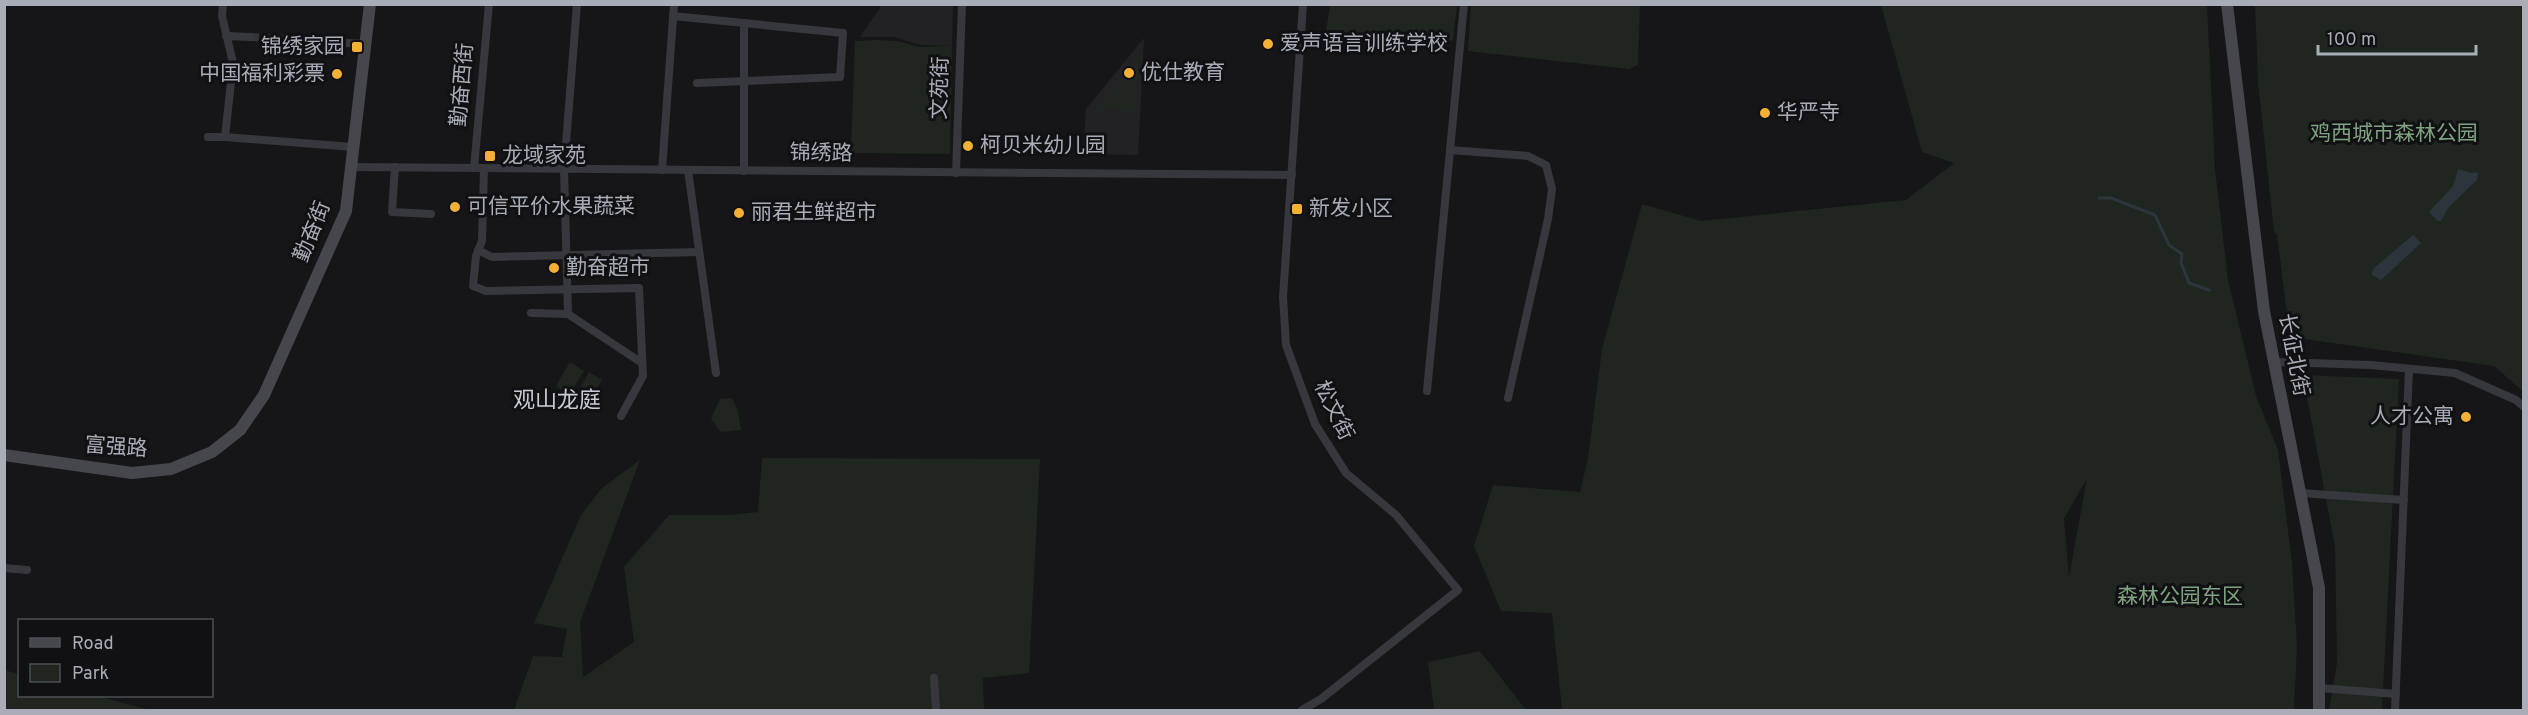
<svg xmlns="http://www.w3.org/2000/svg" width="2528" height="715" font-family="Overpass,'Noto Sans SC',sans-serif">
	<style>
		.built { fill: #222225 }
		.green { fill: #1e261f; fill-rule: evenodd }
		.water { fill: #2c353c }
		.lines { fill: none; stroke-linecap: round; stroke-linejoin: round }
		.stream { stroke: #2c353c; stroke-width: 3 }
		.street-tunnel { stroke: #333438; stroke-width: 8; stroke-dasharray: 8 4; stroke-linecap: butt }
		.street { stroke: #37383d; stroke-width: 8 }
		.secondary { stroke: #45474d; stroke-width: 12 }
		.poi-dot { fill: #f2b134; stroke: #111113; stroke-width: 2 }
		.labels { text-anchor: middle; dominant-baseline: central; stroke-width: 6; stroke-linejoin: round; paint-order: stroke }
		.poi-label { font-size: 21px; fill: #a8adb8; stroke: #111113; text-anchor: start }
		.street-label { font-size: 21px; fill: #a8adb8; stroke: #111113 }
		.park-label { font-size: 21px; fill: #7fa381; stroke: #111113 }
		.neighbourhood-label { font-size: 22px; fill: #c9ccd4; stroke: #111113 }
	</style>
	<rect width="100%" height="100%" fill="#161618"/>
	<!-- built -->
	<g class="built">
		<polygon points="882,5 953,5 952,46 920,45 895,37 860,37"/>
		<polygon points="1144,38 1138,155 1083,154 1086,109"/>
	</g>
	<!-- green -->
	<g class="green">
		<polygon points="1330,5 1457,5 1453,41 1326,31"/>
		<polygon points="1471,5 1640,5 1638,65 1629,69 1468,51"/>
		<path d="M1881,5H2207L2215,169L2228,280L2256,396L2278,450L2292,563L2297,645L2294,710H1562L1552,613L1501,611L1474,546L1493,485L1580,492L1588,458L1602,349L1642,204L1701,221L1906,200L1954,163L1922,152ZM2087,478L2069,577L2064,519Z"/>
		<polygon points="2255,5 2523,5 2523,391 2494,366 2290,337 2277,234 2274,232 2258,81"/>
		<polygon points="877,40 898,41 919,47 952,46 950,154 851,153 855,41"/>
		<polygon points="1139,56 1135,111 1099,108"/>
		<polygon points="570,362 584,371 569,395 556,386"/>
		<polygon points="589,372 602,380 586,407 573,400"/>
		<polygon points="2303,375 2399,379 2382,710 2329,710 2337,663 2335,547"/>
		<polygon points="732,398 738,411 741,430 721,432 711,419 720,399"/>
		<polygon points="762,458 1040,459 1029,673 983,678 984,710 514,710 533,656 562,657 567,629 534,623 581,515 602,488 640,460 580,622 583,677 634,642 624,567 669,515 728,515 758,512"/>
		<polygon points="1480,651 1526,710 1434,710 1428,662"/>
		<polygon points="4,670 19,674 20,696 97,696 150,710 5,710"/>
	</g>
	<!-- water -->
	<g class="water">
		<polygon points="2458,169 2472,173 2478,172 2477,180 2448,208 2441,221 2438,221 2429,212 2453,186"/>
		<polygon points="2413,235 2421,243 2381,280 2372,275 2373,269"/>
	</g>
	<g class="lines">
		<!-- stream -->
		<polyline class="stream" points="2099,198 2111,198 2155,215 2169,245 2182,254 2181,263 2189,283 2209,290"/>
		<!-- street-tunnel -->
		<g class="street-tunnel">
			<polyline points="251,37 272,38"/>
			<polyline points="321,41 345,43"/>
		</g>
		<!-- street -->
		<g class="street">
			<polyline points="223,4 222,16 233,63 225,137 353,147"/>
			<polyline points="673,16 843,33 840,77 697,83"/>
			<polyline points="226,36 251,37"/>
			<polyline points="272,38 321,41"/>
			<polyline points="345,43 365,44"/>
			<polyline points="208,137 225,137"/>
			<polyline points="1450,150 1528,156 1546,165 1552,189 1548,219 1508,398"/>
			<polyline points="351,167 1292,175"/>
			<polyline points="395,167 392,212 431,214"/>
			<polyline points="474,168 489,4"/>
			<polyline points="484,168 482,241 476,256 473,286 486,291 639,288 643,376 621,416"/>
			<polyline points="662,170 674,4"/>
			<polyline points="688,170 716,373"/>
			<polyline points="744,171 744,23"/>
			<polyline points="956,173 962,4"/>
			<polyline points="478,250 492,257 699,252"/>
			<polyline points="531,313 568,314 564,169 577,4"/>
			<polyline points="568,314 642,363"/>
			<polyline points="2274,362 2371,365 2455,373 2516,400 2524,407"/>
			<polyline points="1427,391 1464,4"/>
			<polyline points="2300,493 2404,500"/>
			<polyline points="4,568 27,570"/>
			<polyline points="934,678 936,710"/>
			<polyline points="2320,688 2396,694"/>
			<polyline points="1302,710 1321,699 1458,590 1396,515 1346,473 1315,424 1286,345 1283,297 1303,4"/>
			<polyline points="2395,710 2409,369"/>
		</g>
		<!-- secondary -->
		<g class="secondary">
			<polyline points="2227,4 2264,311 2319,588 2319,710"/>
			<polyline points="4,455 132,473 171,469 212,452 240,430 264,395 346,211 370,4"/>
		</g>
	</g>
	<!-- markers -->
	<g class="poi-dot">
		<circle cx="1268" cy="44" r="6"/>
		<rect x="351" y="41" width="12" height="12" rx="3"/>
		<circle cx="1129" cy="73" r="6"/>
		<circle cx="337" cy="74" r="6"/>
		<circle cx="1765" cy="113" r="6"/>
		<circle cx="968" cy="146" r="6"/>
		<rect x="484" y="150" width="12" height="12" rx="3"/>
		<circle cx="455" cy="207" r="6"/>
		<rect x="1291" y="203" width="12" height="12" rx="3"/>
		<circle cx="739" cy="213" r="6"/>
		<circle cx="554" cy="268" r="6"/>
		<circle cx="2466" cy="417" r="6"/>
	</g>
	<g class="labels">
		<!-- poi labels -->
		<g class="poi-label">
			<text x="1280" y="44">爱声语言训练学校</text>
			<text x="345" y="47" text-anchor="end">锦绣家园</text>
			<text x="1141" y="73">优仕教育</text>
			<text x="325" y="74" text-anchor="end">中国福利彩票</text>
			<text x="1777" y="113">华严寺</text>
			<text x="980" y="146">柯贝米幼儿园</text>
			<text x="502" y="156">龙域家苑</text>
			<text x="467" y="207">可信平价水果蔬菜</text>
			<text x="1309" y="209">新发小区</text>
			<text x="751" y="213">丽君生鲜超市</text>
			<text x="566" y="268">勤奋超市</text>
			<text x="2454" y="417" text-anchor="end">人才公寓</text>
		</g>
		<!-- street labels -->
		<g class="street-label">
			<text transform="translate(463 85) rotate(-85)">勤奋西街</text>
			<text transform="translate(941 88) rotate(-88)">文苑街</text>
			<text transform="translate(821 154) rotate(1)">锦绣路</text>
			<text transform="translate(313 232) rotate(-68)">勤奋街</text>
			<text transform="translate(2293 355) rotate(79)">长征北街</text>
			<text transform="translate(1333 411) rotate(64)">松文街</text>
			<text transform="translate(116 448) rotate(4)">富强路</text>
		</g>
		<!-- park labels -->
		<g class="park-label">
			<text x="2394" y="134">鸡西城市森林公园</text>
			<text x="2180" y="597">森林公园东区</text>
		</g>
		<!-- neighbourhood labels -->
		<g class="neighbourhood-label">
			<text x="557" y="401">观山龙庭</text>
		</g>
	</g>
	<!-- border -->
	<rect width="2528" height="715" fill="none" stroke="#a8adb8" stroke-width="12"/>
	<!-- legend -->
	<rect x="18" y="619" width="195" height="78" fill="#111113" stroke="#4d4f55" stroke-width="1.5"/>
	<rect x="30" y="638" width="30" height="9" fill="#45474d" stroke="#4d4f55" stroke-width="1.5"/>
	<text x="72" y="649" font-size="18" fill="#a8adb8">Road</text>
	<rect x="30" y="664" width="30" height="18" fill="#1e261f" stroke="#4d4f55" stroke-width="1.5"/>
	<text x="72" y="679" font-size="18" fill="#a8adb8">Park</text>
	<!-- scale -->
	<path d="M2318 45v9h158v-9" fill="none" stroke="#a8adb8" stroke-width="3"/>
	<text x="2327" y="45" font-size="18" fill="#a8adb8" stroke="#111113" stroke-width="4.5" paint-order="stroke">100 m</text>
</svg>
